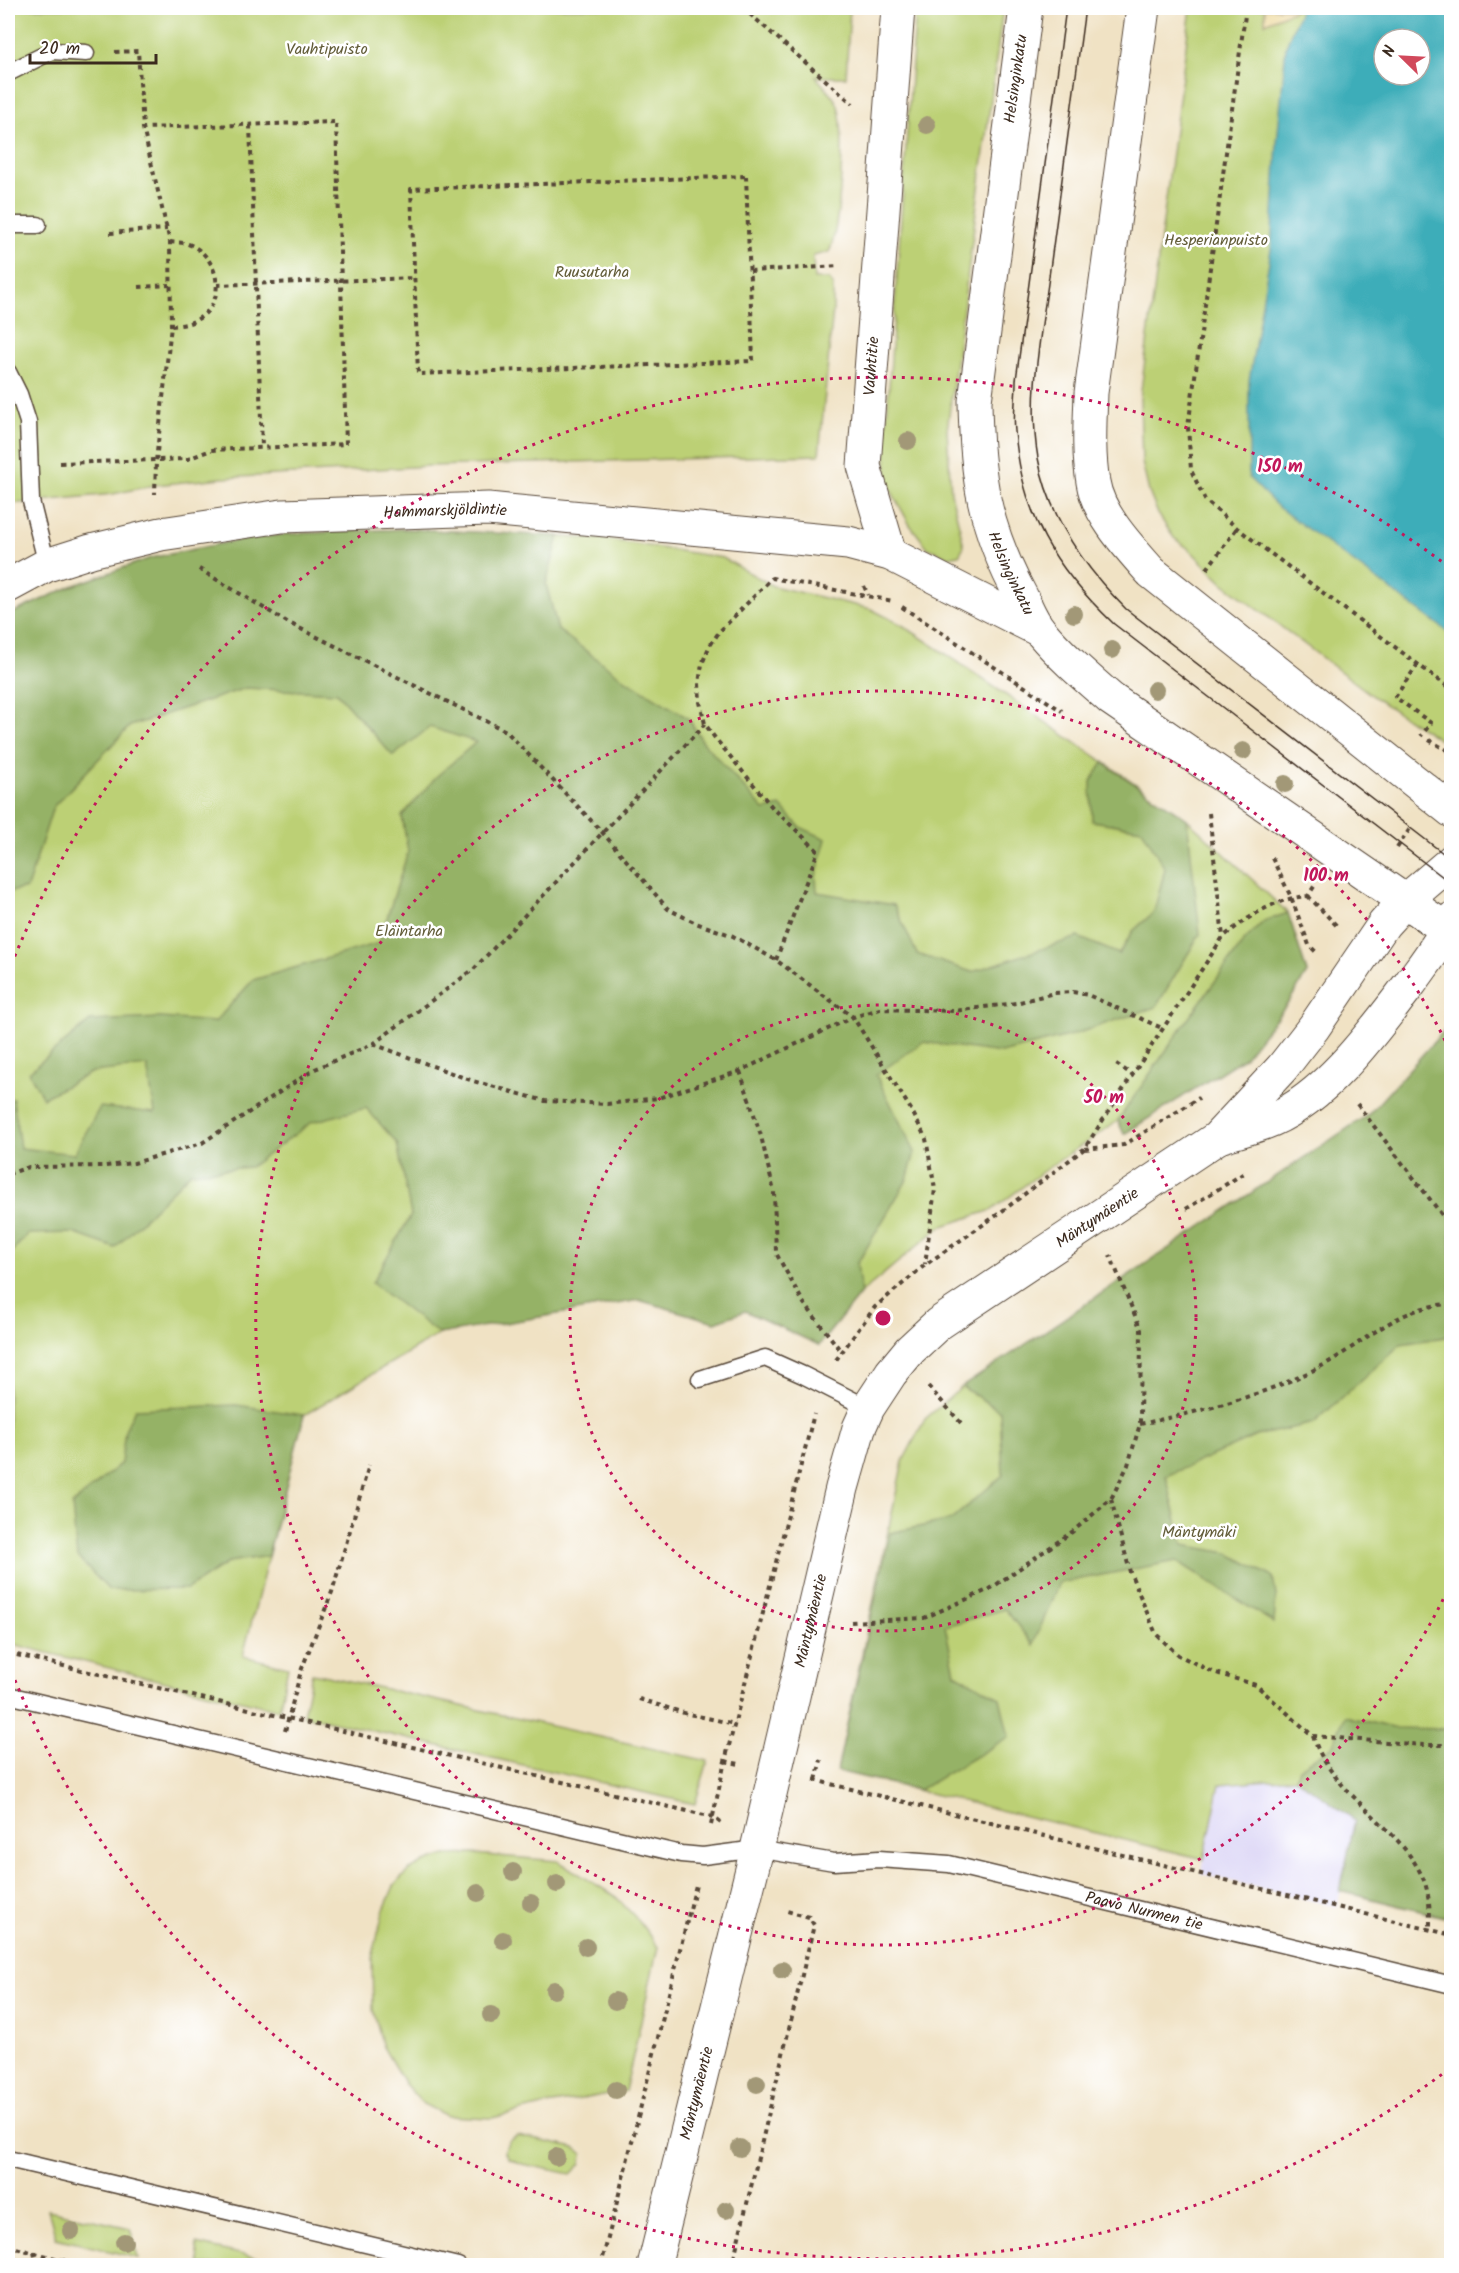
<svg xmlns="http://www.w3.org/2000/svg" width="1459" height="2273" font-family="Kalam,sans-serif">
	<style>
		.built { fill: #dcd6f6 }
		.green { fill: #bcd074; stroke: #7c7d49; stroke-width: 1.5 }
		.forest { fill: #95b266; stroke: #686e42; stroke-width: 1.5 }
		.sand { fill: #eeda9e; stroke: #94825e; stroke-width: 1.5 }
		.water { fill: #3dadb9; stroke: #3c6c6c; stroke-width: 1.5; fill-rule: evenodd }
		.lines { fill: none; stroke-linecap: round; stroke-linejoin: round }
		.service-casing { stroke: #564637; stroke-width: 19 }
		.minor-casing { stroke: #564637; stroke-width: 35 }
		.tertiary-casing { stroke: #564637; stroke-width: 35 }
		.primary-casing { stroke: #564637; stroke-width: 35 }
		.path { stroke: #564637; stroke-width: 4; stroke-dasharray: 4.5 4.5; stroke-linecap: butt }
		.service { stroke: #fff; stroke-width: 16 }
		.minor { stroke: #fff; stroke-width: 33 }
		.tertiary { stroke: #fff; stroke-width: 33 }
		.primary { stroke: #fff; stroke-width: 33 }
		.tram { stroke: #3b2a1e; stroke-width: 1.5 }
		.tree { fill: #a29877 }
		.ring { fill: none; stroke: #c2185b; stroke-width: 3; stroke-dasharray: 3 6 }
		.labels { text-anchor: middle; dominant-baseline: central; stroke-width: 5; stroke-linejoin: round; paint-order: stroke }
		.park-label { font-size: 16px; fill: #625c38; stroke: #fff }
		.street-label { font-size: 16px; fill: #3b2a1e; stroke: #fff }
		.centre { fill: #c2185b; stroke: #fff; stroke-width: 3 }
		.ring-label { font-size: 18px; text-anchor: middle; font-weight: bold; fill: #c2185b; stroke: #fff; stroke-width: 5; stroke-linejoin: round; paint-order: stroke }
	</style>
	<rect width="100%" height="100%" fill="#fff"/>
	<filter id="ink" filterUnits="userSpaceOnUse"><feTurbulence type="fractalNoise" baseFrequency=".0167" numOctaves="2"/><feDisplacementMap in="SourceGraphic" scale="12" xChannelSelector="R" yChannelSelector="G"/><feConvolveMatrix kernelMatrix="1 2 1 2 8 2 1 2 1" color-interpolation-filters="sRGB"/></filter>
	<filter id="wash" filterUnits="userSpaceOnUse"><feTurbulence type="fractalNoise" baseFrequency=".008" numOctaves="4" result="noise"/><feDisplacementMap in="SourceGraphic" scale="24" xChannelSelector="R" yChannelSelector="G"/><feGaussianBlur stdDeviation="1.35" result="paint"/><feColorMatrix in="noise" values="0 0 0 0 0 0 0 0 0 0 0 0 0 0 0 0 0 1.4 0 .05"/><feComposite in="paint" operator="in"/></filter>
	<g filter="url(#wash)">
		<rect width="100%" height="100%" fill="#f0e2c4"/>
		<!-- built -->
		<polygon class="built" points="1296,1778 1355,1820 1337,1907 1201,1874 1220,1784"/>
		<!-- green -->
		<g class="green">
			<path d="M8,8H850L846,77H816C823,85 832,94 837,103C847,124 840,231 829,252L813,256L814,279H829L833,285V310L819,455L429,466L222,478L155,485L113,494L10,504L11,538L8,539Z"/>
			<polygon points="916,8 1003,8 947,430 951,493 964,546 959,555 949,557 928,548 910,525 888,485 885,444"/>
			<polygon points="1191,8 1307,8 1451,475 1451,747 1377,699 1223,583 1189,549 1174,538 1158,514 1149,492 1142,462 1140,398"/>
			<polygon points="407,529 604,539 723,558 773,586 871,609 902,625 940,650 1187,819 1288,913 1307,973 1288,1003 1245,1057 1124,1134 1118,1121 1045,1170 992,1210 940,1227 861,1293 819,1345 745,1311 715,1322 639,1300 439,1334 304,1415 243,1656 288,1667 279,1710 8,1643 8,615 72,586 151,558 229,542 287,534"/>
			<polygon points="1451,1023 1451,1919 1340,1891 1355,1820 1296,1778 1220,1784 1204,1859 837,1771 903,1461 925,1419 962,1387 1369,1114"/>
			<polygon points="312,1673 327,1676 708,1761 695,1804 303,1715"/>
			<polygon points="474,1854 558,1861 615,1896 638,1920 658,1947 625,2091 547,2105 492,2118 447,2116 423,2104 405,2084 383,2047 373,2010 372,1959 383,1912 394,1886 408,1871 425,1862 446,1855"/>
			<path d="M518,2136L575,2148L582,2154L581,2164L571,2174L522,2164L508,2158L505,2153C506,2143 509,2139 518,2136Z"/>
			<polygon points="48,2210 130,2228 138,2258 56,2238"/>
			<polygon points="196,2244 275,2262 276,2265 200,2265"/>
		</g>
		<!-- forest -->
		<g class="forest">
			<polygon points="407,529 559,536 546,584 558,630 624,679 688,718 703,742 764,810 781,806 800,827 826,839 816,876 817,892 894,905 917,954 972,972 1078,937 1119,954 1133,931 1154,912 1165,869 1142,829 1092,821 1091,781 1103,763 1187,819 1200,934 1156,1007 1072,1035 1001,1053 923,1042 876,1075 915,1152 907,1180 857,1264 861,1293 819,1345 745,1311 715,1322 639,1300 439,1334 372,1283 411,1215 397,1143 366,1108 312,1122 250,1167 191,1172 115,1248 73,1233 28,1234 8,1256 8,1099 13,1099 20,1148 74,1154 100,1107 155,1113 147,1066 92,1072 43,1098 29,1072 90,1021 161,1018 215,1022 253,980 379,943 408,852 402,816 436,777 476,742 430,727 393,756 337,693 246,688 130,726 53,807 27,888 8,892 8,615 72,586 151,558 229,542 287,534"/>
			<polygon points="1288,913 1307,973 1288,1003 1245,1057 1124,1134 1118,1120 1181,1029 1244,941 1264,921"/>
			<polygon points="1451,1023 1451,1336 1401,1344 1314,1423 1256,1436 1166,1476 1183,1545 1228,1553 1273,1577 1276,1596 1274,1623 1177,1561 1059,1583 1033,1645 1005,1609 945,1626 955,1673 1000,1698 1009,1737 919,1790 837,1771 890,1533 951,1520 1003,1475 1000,1411 962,1387 1369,1114"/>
			<polygon points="236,1405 304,1415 268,1556 229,1562 187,1589 109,1590 77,1557 72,1505 121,1463 125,1430 135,1409"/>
			<polygon points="1345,1716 1392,1728 1451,1729 1452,1914 1446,1917 1340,1891 1355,1820 1296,1778 1299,1768 1332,1747"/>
		</g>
		<!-- sand -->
		<polygon class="sand" points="1265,8 1299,8 1265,23"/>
		<!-- water -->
		<path class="water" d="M1301,8H1451V634L1279,508L1249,478V381L1271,249L1277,143L1286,46ZM1384,39H1420V75H1384Z"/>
	</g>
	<g filter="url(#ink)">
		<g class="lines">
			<defs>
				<g id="service">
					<polyline points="8,73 52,51 86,53"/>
					<polyline points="8,225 38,225"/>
					<polyline points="8,372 19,394 28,422 31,501 47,565"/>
					<polyline points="700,1379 765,1358 803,1375 868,1408"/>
					<path id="s1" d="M8,1695L681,1854L703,1856L757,1849L834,1862L879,1859L949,1864L1452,1985"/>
					<polyline points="8,2159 458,2266"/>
				</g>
				<g id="minor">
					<path id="s2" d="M890,554L864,466L898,8"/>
					<path id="s3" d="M8,586L47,565L91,551L161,534L282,516L488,509L848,543L890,554L1039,630"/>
				</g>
				<g id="tertiary">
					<path d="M1219,1137C1237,1131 1256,1127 1272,1120C1328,1095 1373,1032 1409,985C1424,964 1441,943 1452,919"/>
					<path id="s4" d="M654,2266L757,1849L842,1488L859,1428L868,1408L891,1373L910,1350L938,1324L1217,1138L1282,1068L1314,1027L1384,924L1404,902L1452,861"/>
				</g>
				<g id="primary">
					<path id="s5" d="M1026,8L975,401C976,476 984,528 1021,596C1027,608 1032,622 1041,632C1062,657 1087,678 1111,699L1452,933"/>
					<path d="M1143,8L1091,393C1090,423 1088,453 1093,482C1098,515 1130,548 1151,572L1452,811"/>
				</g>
			</defs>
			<!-- service casing -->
			<use href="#service" class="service-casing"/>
			<!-- minor casing -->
			<use href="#minor" class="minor-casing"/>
			<!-- tertiary casing -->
			<use href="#tertiary" class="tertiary-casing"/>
			<!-- primary casing -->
			<use href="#primary" class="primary-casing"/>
			<!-- path -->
			<g class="path">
				<polyline points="743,8 853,104"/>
				<polyline points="1246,8 1188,427 1191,470 1205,500 1237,528 1452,690"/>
				<polyline points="115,52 138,51 143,128 170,242 171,326 156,461 155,494"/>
				<polyline points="250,125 262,447"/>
				<polygon points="746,176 753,361 418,374 411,189"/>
				<polyline points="110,233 167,229"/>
				<path d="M170,242C176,243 183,242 188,244C217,254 228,297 202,316C192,324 183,325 171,326"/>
				<polyline points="750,271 839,266"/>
				<polyline points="217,285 415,278"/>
				<polyline points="139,287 170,285"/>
				<polyline points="60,463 188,459 211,450 346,444 336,122 143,128"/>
				<polyline points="199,569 287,622 506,731 602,832 668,909 696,923 733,936 776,960 853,1017 912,1111 926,1139 935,1189 925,1264"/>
				<polyline points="1207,569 1237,528"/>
				<polyline points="864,586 868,595"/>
				<polyline points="902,607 1062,711"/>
				<polyline points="1418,664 1395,697 1431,723 1421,736"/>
				<polyline points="1429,740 1452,753"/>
				<polyline points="1209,813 1223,937"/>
				<polyline points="1397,848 1411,827"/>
				<polyline points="1272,858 1291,897 1309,945 1317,953"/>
				<polyline points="1308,896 1337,926"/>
				<polyline points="776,960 818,851 772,807 715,738 705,724 700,702 699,683 702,664 709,647 719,632 772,578 893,601"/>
				<polyline points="373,1044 473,1081 545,1101 607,1104 658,1098 740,1071 853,1017 880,1009 954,1011 1016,1003 1054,993 1073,992 1088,995 1164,1029"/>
				<polyline points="1116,1064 1133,1075"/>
				<polyline points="740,1071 761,1136 774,1192 776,1253 803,1302 841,1351"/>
				<polyline points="1357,1104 1452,1228"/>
				<polyline points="1085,1149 1124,1145 1199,1098"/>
				<polyline points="8,1174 29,1167 105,1166 134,1163 202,1143 315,1069 373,1044 474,969 705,724"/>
				<polyline points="1186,1209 1246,1172"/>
				<path d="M836,1360L875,1307L925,1265L997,1215L1084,1149L1223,937C1248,917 1275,898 1308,896L1315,885"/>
				<polyline points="928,1386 961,1423"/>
				<path d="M1140,1424C1203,1411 1259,1397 1318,1368C1363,1345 1397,1305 1452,1304"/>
				<polyline points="1111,1499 1130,1572 1156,1634 1178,1655 1213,1672 1256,1685 1313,1736 1423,1745 1452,1745"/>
				<polyline points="851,1622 924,1618 990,1589 1072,1532 1111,1499 1128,1465 1140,1424 1141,1330 1110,1255"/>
				<polyline points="8,1653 713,1817 721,1823"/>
				<polyline points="639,1699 684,1713 735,1724"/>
				<polyline points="285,1731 301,1671 332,1592 369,1465"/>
				<path d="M1313,1736C1331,1794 1397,1823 1422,1876C1430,1892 1430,1913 1430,1930"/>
				<polyline points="725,1761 739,1764"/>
				<polyline points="814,1780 1452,1935"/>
				<polyline points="816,1780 821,1760"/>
				<polyline points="711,1825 725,1761 814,1414"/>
				<polyline points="8,2246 86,2266"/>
				<polyline points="34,2252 37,2266"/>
				<polyline points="601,2266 696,1885"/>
				<polyline points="732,2266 814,1925 809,1917 787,1911"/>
			</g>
			<!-- service -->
			<use href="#service" class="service"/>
			<!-- minor -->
			<use href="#minor" class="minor"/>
			<!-- tertiary -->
			<use href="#tertiary" class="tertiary"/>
			<!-- primary -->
			<use href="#primary" class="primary"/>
			<!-- tram -->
			<g class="tram">
				<path d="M1066,8L1016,380C1016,397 1013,414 1015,431C1022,515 1054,567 1114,624L1452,884"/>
				<path d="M1085,8C1074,95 1062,182 1050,269C1042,331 1027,395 1038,458C1049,518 1084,567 1126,609L1452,860"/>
			</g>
		</g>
		<!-- trees -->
		<g class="tree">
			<circle cx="927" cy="125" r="9"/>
			<circle cx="908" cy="441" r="9"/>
			<circle cx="1074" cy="614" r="9"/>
			<circle cx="1112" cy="650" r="9"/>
			<circle cx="1155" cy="690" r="9"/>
			<circle cx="1243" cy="751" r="9"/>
			<circle cx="1285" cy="784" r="9"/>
			<circle cx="513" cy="1872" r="9"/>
			<circle cx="557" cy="1884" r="9"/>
			<circle cx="478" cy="1893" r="9"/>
			<circle cx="531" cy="1903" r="9"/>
			<circle cx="503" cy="1940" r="9"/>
			<circle cx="586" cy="1947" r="9"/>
			<circle cx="782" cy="1970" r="9"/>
			<circle cx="554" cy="1990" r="9"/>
			<circle cx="615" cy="2001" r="9"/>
			<circle cx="491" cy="2015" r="9"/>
			<circle cx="757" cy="2084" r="9"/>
			<circle cx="616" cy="2090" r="9"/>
			<circle cx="740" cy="2148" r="9"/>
			<circle cx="556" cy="2157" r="9"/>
			<circle cx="726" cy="2210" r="9"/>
			<circle cx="71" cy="2231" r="9"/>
			<circle cx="124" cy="2242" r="9"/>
		</g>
	</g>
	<!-- distance rings -->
	<g class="ring">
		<circle cx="883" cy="1318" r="313"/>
		<path d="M1451 1583A627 627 0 1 1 1451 1053"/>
		<path d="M1449 2069A940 940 0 0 1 8 1663M8 973A940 940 0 0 1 1449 567"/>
	</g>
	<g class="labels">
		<!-- park labels -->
		<g class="park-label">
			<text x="327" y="49">Vauhtipuisto</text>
			<text x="1216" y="240">Hesperianpuisto</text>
			<text x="592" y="272">Ruusutarha</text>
			<text x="409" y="931">Eläintarha</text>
			<text x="1199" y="1532">Mäntymäki</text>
		</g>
		<!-- street labels -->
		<g class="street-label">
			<text transform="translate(1016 79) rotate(-82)">Helsinginkatu</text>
			<text stroke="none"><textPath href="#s2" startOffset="192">Vauhtitie</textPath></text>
			<text stroke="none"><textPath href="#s3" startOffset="448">Hammarskjöldintie</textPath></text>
			<text stroke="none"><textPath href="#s5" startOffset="574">Helsinginkatu</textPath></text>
			<text stroke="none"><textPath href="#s4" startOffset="1186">Mäntymäentie</textPath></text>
			<text stroke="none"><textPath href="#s4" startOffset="664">Mäntymäentie</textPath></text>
			<text stroke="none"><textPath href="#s1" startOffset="1162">Paavo Nurmen tie</textPath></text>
			<text stroke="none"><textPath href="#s4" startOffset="178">Mäntymäentie</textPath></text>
		</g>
	</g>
	<circle cx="883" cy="1318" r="9" class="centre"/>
	<g class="ring-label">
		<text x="1280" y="472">150 m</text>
		<text x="1326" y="881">100 m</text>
		<text x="1104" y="1103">50 m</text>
	</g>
	<!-- margin -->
	<rect width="1459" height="2273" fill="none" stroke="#fff" stroke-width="30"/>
	<!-- north arrow -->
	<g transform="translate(1402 57) rotate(294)"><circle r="28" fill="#ffffff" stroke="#b1aaa5" stroke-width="1.5"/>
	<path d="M0-4.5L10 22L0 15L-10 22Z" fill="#d1495b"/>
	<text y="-9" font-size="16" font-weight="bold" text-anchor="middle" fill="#3b2a1e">N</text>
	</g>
	<!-- scale -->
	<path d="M30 54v9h126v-9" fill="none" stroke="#3b2a1e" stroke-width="3"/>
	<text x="39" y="54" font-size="18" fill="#3b2a1e" stroke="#ffffff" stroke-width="4.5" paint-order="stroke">20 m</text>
</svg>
